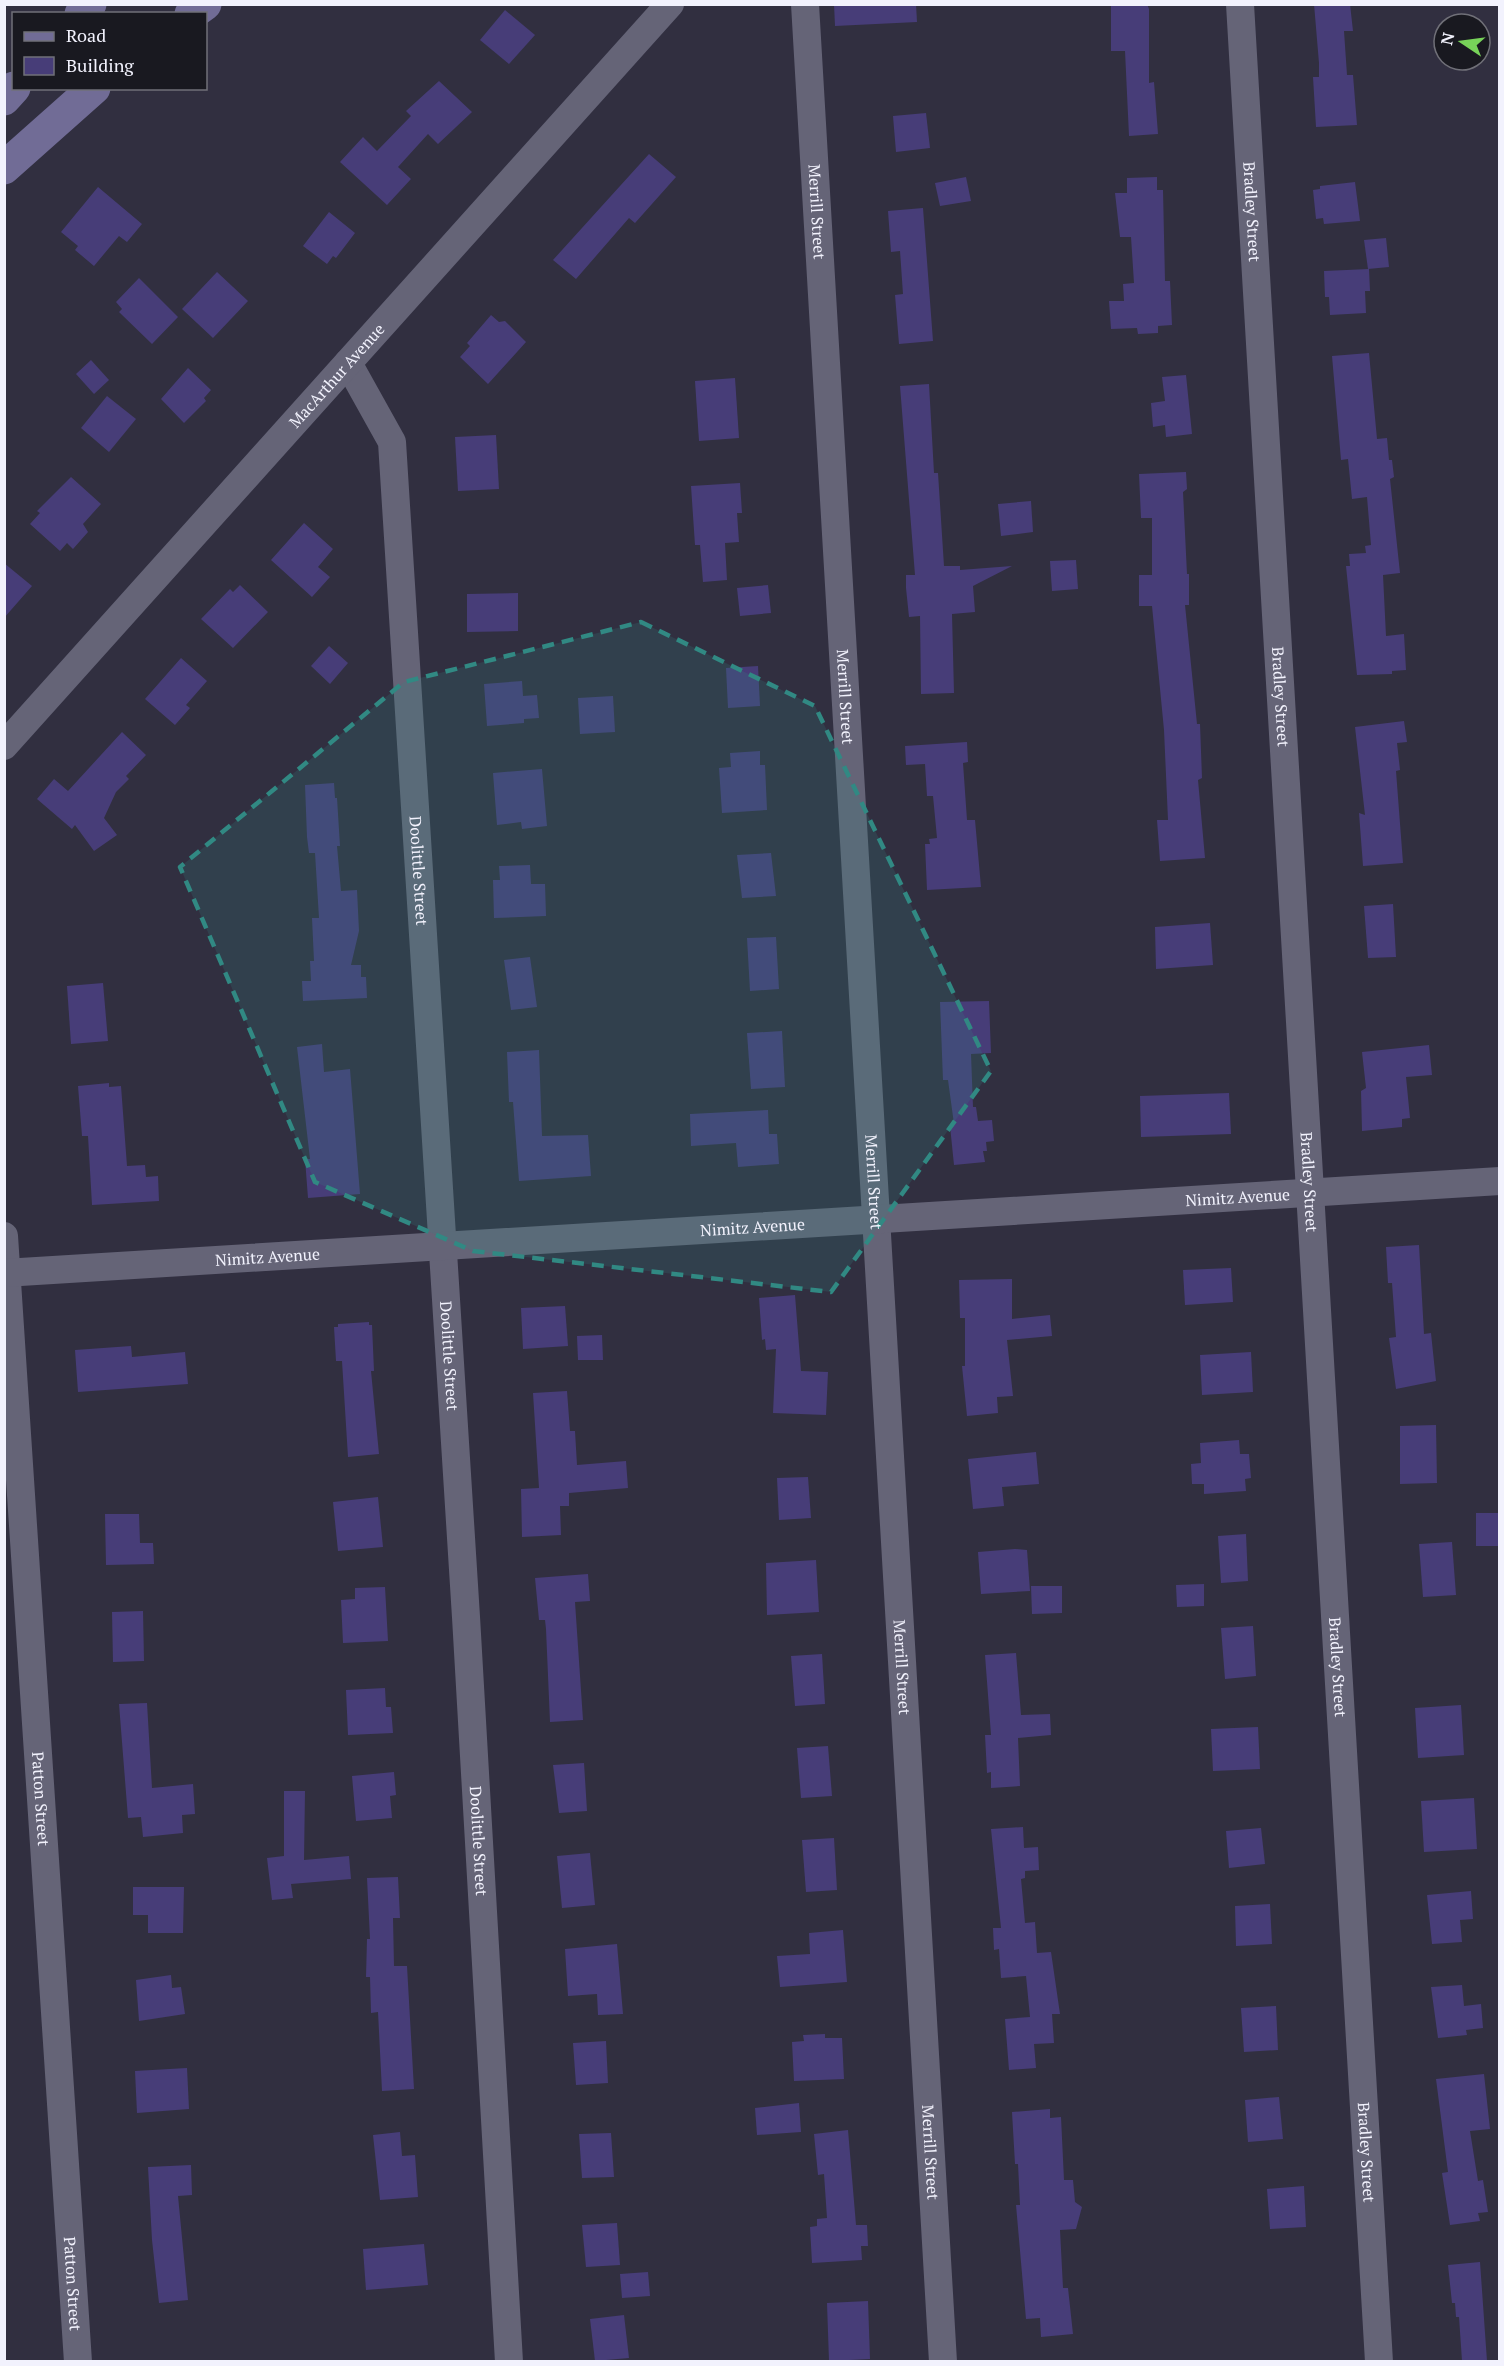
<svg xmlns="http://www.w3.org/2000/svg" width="1504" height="2366" font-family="'PT Serif',serif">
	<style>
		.building { fill: #473d78 }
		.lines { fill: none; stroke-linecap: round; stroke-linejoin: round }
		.minor { stroke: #656477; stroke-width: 28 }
		.secondary { stroke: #716c96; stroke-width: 33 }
		.marked { fill: #318983; fill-opacity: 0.2; stroke: #318983; stroke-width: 4.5; stroke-dasharray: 12 8; stroke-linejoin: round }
		.labels { text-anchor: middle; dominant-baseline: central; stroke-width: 4.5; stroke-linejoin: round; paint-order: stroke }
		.street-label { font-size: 16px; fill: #f2f2fd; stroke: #191920 }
	</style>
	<rect width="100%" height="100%" fill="#312f40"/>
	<!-- building -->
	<g class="building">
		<polygon points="834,4 916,4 917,22 835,26"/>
		<polygon points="1111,4 1147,4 1149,9 1149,83 1154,82 1158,134 1129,136 1125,51 1111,51"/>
		<polygon points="1314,4 1350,4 1353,31 1344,31 1347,75 1353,75 1357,125 1316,127 1313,77 1319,77 1319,63"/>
		<polygon points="505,10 535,35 509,64 480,40"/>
		<polygon points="439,81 472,112 438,144 428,134 398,167 411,179 387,205 340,162 363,137 377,151 411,116 406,111"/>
		<polygon points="926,113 930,148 896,152 893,116"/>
		<polygon points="649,154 676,177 635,223 629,218 576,279 553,260"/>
		<polygon points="966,177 971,201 940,206 935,183"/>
		<polygon points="1157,177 1157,190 1163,190 1165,281 1170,281 1172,325 1158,326 1158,333 1138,334 1137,328 1111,329 1109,301 1124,301 1123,284 1134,283 1131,237 1120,237 1115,193 1127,193 1127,178"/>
		<polygon points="1355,182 1360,221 1324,224 1323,218 1316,219 1313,190 1320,189 1320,186"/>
		<polygon points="98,187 142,224 127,242 119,236 94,266 75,250 78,246 61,232"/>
		<polygon points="923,208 933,341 899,344 895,295 903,294 900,251 891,252 888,211"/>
		<polygon points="329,212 355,233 336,258 333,256 327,264 303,246"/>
		<polygon points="1386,238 1389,267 1368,269 1364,240"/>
		<polygon points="1369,269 1370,291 1365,291 1366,313 1330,315 1329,297 1325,297 1324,271"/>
		<polygon points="217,272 248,301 213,338 182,309"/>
		<polygon points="139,278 178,317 152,344 119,312 122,309 116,302"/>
		<polygon points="491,315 499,322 505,321 526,342 488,384 460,357 470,346 467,343"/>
		<polygon points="1369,353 1377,439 1387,438 1389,460 1392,460 1394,477 1390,479 1400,573 1383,575 1386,636 1404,634 1406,670 1392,671 1392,674 1357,675 1346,566 1350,566 1349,554 1366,553 1365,546 1371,545 1367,497 1352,499 1348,459 1341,460 1332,356"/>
		<polygon points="91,360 109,380 94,394 76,374"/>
		<polygon points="188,368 211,390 204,398 206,401 184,423 161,399"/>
		<polygon points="1186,375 1192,434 1166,437 1165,425 1153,427 1151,403 1165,401 1162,377"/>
		<polygon points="735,378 739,438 699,441 695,381"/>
		<polygon points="929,384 934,473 938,473 944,566 960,566 960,570 1012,566 973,586 975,612 952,614 954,693 921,694 920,616 909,617 906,588 906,575 915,575 900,386"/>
		<polygon points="107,396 136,419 109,452 81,428"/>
		<polygon points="496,435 499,489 458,491 455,437"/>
		<polygon points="1186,472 1187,489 1183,492 1187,574 1189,574 1189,605 1185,605 1197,724 1200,724 1202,778 1198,780 1205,858 1160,861 1157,820 1168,820 1164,730 1152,606 1139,606 1139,575 1152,575 1152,518 1141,518 1139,474"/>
		<polygon points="71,477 101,504 83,524 88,532 73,549 67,543 60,551 30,524 40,513 37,511"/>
		<polygon points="740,483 742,513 737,513 739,542 725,543 727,580 703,582 700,545 695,545 691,486"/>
		<polygon points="1031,501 1033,532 1001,536 998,504"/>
		<polygon points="304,523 333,549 318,567 330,577 312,597 271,560"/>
		<polygon points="1076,560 1078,589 1052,591 1050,561"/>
		<polygon points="4,563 32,586 4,618"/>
		<polygon points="240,585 268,612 233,648 201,619 230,589 233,592"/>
		<polygon points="768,585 771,613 740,616 737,588"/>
		<polygon points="518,593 518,631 467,632 467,594"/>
		<polygon points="329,646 348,663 330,684 311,666"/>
		<polygon points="181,658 207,681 186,705 190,708 175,725 145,699"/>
		<polygon points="758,666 760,706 728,708 726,668"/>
		<polygon points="522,681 523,696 537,695 539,718 524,719 524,723 487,726 484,684"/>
		<polygon points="613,696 615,732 580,734 578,698"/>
		<polygon points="1404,721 1407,742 1397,743 1400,770 1396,771 1403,863 1363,866 1359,813 1365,815 1355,727"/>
		<polygon points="122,732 146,755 126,776 129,779 116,792 104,818 117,835 94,851 75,825 72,829 37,799 54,779 68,791"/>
		<polygon points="967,742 968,762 963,763 967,820 975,820 981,887 927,890 925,844 930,844 929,839 937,838 933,796 927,796 925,764 906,765 905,746"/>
		<polygon points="760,751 760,765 765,765 767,810 722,813 719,768 731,767 730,753"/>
		<polygon points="542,769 547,826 522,829 521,822 497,825 493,773"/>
		<polygon points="334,783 335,798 337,798 340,846 337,846 341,891 357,890 359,931 351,965 361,965 361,977 366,977 367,998 303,1001 302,981 311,981 310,961 314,961 312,918 319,918 315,853 309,853 307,837 305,785"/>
		<polygon points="771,853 776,896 742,898 737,855"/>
		<polygon points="530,865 531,884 545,884 546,916 494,918 493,880 500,880 499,866"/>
		<polygon points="1393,904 1396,957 1368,958 1364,906"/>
		<polygon points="1210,923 1213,965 1156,969 1155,927"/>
		<polygon points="776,937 779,989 750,991 747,938"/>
		<polygon points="530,957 537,1007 511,1010 504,960"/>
		<polygon points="103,983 108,1041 71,1044 67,986"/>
		<polygon points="989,1001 991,1053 971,1054 973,1107 976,1107 978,1121 992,1120 994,1141 986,1142 987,1151 983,1151 985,1162 954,1165 950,1126 954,1124 948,1080 943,1080 940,1002"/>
		<polygon points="782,1031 785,1087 751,1089 747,1033"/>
		<polygon points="322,1044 324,1072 350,1069 360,1194 308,1198 305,1159 310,1159 297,1047"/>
		<polygon points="1429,1045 1432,1075 1406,1077 1410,1118 1402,1119 1402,1127 1362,1131 1361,1091 1366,1088 1362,1052"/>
		<polygon points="539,1050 542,1136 588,1135 591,1176 519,1181 513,1102 509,1102 507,1052"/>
		<polygon points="109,1083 109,1087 121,1086 127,1166 145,1165 146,1177 158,1176 159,1201 92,1205 88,1136 82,1136 78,1086"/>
		<polygon points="1229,1093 1231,1134 1141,1137 1140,1096"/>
		<polygon points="768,1110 769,1134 777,1134 779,1164 738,1167 736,1143 691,1146 690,1114"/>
		<polygon points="1419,1245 1424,1334 1431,1333 1436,1381 1396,1389 1389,1338 1396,1337 1392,1283 1388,1283 1386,1247"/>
		<polygon points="1231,1268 1233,1302 1185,1305 1183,1270"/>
		<polygon points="1012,1279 1012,1319 1050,1315 1052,1336 1007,1340 1013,1396 997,1397 998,1413 967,1416 962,1366 965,1366 965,1318 960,1318 959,1280"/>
		<polygon points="795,1295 801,1371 828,1372 826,1415 773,1413 776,1349 766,1350 765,1339 762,1340 759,1298"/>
		<polygon points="565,1306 568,1346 523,1349 521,1308"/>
		<polygon points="369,1322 369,1325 372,1325 374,1371 371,1371 379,1454 348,1457 342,1361 336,1361 334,1327 338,1327 338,1324"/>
		<polygon points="602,1335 603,1360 578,1360 577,1336"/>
		<polygon points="131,1346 132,1357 185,1352 188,1384 78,1392 75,1350"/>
		<polygon points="1251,1352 1253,1392 1202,1395 1200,1355"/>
		<polygon points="567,1391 570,1431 575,1431 577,1465 626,1461 628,1488 569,1493 569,1506 560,1506 561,1535 522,1537 521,1489 539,1488 533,1393"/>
		<polygon points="1436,1425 1437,1483 1400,1484 1400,1426"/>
		<polygon points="1239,1440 1240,1454 1249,1454 1251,1478 1245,1479 1246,1491 1204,1494 1204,1484 1192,1484 1191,1464 1201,1463 1200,1443"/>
		<polygon points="1036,1452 1039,1484 1002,1487 1004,1506 973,1509 968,1459"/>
		<polygon points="808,1477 811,1518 779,1520 777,1478"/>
		<polygon points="378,1497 383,1547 338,1551 333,1502"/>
		<rect x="1476" y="1513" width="24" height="33"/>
		<polygon points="105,1514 139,1514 140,1543 153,1543 154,1564 106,1565"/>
		<polygon points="1246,1534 1248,1581 1221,1583 1218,1536"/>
		<polygon points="1452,1542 1456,1595 1423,1597 1419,1544"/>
		<polygon points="1015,1549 1027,1550 1030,1591 981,1594 978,1552"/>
		<polygon points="816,1560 819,1612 767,1615 766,1563"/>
		<polygon points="588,1574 590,1601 575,1602 583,1720 550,1722 546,1629 545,1620 539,1620 535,1578"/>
		<polygon points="1204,1584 1204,1606 1177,1607 1176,1585"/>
		<polygon points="1031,1586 1062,1586 1062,1613 1032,1614"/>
		<polygon points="385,1587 388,1641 343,1643 341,1600 355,1599 355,1588"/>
		<polygon points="143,1611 144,1661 113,1662 112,1612"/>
		<polygon points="1253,1626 1256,1676 1225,1679 1221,1628"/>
		<polygon points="1016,1653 1021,1715 1050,1714 1051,1735 1018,1738 1020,1786 991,1788 991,1772 987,1773 985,1735 991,1735 985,1655"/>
		<polygon points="822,1654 825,1704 795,1706 791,1656"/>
		<polygon points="385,1688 386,1707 391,1707 393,1733 348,1735 346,1690"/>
		<polygon points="147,1703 152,1788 193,1784 195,1814 182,1815 183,1833 143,1837 141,1817 128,1818 119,1704"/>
		<polygon points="1461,1705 1464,1755 1418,1758 1415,1708"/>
		<polygon points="1258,1727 1260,1769 1213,1771 1211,1729"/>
		<polygon points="828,1746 832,1796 801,1798 797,1748"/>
		<polygon points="584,1763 587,1811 559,1813 553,1765"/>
		<polygon points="394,1772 396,1795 390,1796 392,1818 356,1821 352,1776"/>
		<polygon points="284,1791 305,1791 304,1860 349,1856 351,1879 291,1884 293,1898 272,1900 267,1858 284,1856"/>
		<polygon points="1474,1798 1477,1849 1424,1852 1421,1801"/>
		<polygon points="1023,1827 1024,1848 1038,1847 1039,1870 1025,1871 1025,1878 1021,1879 1025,1923 1035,1922 1037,1953 1051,1952 1060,2014 1052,2014 1054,2043 1034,2044 1036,2068 1009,2070 1005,2019 1030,2017 1026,1976 1001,1978 999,1949 994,1950 993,1928 1001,1928 991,1829"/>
		<polygon points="1261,1828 1265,1864 1229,1868 1226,1831"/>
		<polygon points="834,1838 837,1890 806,1892 802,1840"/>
		<polygon points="590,1853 595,1905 562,1908 557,1856"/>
		<polygon points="398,1877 400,1918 393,1918 394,1966 407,1966 414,2089 382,2091 378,2012 371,2013 370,1977 366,1977 367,1939 370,1939 367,1878"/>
		<polygon points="133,1887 184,1887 183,1933 148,1933 148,1915 133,1915"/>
		<polygon points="1471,1891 1473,1919 1460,1920 1462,1942 1432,1944 1427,1895"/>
		<polygon points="1270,1904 1272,1944 1236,1946 1235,1906"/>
		<polygon points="843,1930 847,1982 780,1987 777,1956 810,1954 809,1933"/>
		<polygon points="617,1944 623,2014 598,2015 597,1994 568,1996 565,1949"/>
		<polygon points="171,1975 172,1988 181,1987 185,2014 139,2021 136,1980"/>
		<polygon points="1462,1985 1464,2006 1481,2004 1483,2028 1466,2030 1467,2035 1438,2038 1431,1987"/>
		<polygon points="1276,2006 1278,2050 1244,2052 1241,2008"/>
		<polygon points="825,2034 825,2038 842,2038 844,2079 794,2081 792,2042 804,2041 803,2035"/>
		<polygon points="606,2041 608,2083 576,2085 573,2043"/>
		<polygon points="187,2068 189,2109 137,2113 135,2071"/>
		<polygon points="1484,2074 1490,2129 1470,2131 1478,2181 1483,2180 1488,2212 1478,2213 1480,2221 1450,2225 1442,2173 1448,2172 1436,2079"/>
		<polygon points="1279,2097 1283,2139 1248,2142 1245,2100"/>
		<polygon points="799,2103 801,2132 757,2135 755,2108"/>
		<polygon points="1050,2109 1050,2118 1061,2117 1064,2180 1073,2180 1075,2202 1082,2207 1076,2229 1060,2230 1063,2288 1068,2288 1073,2334 1041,2337 1040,2318 1026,2319 1016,2205 1020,2205 1018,2164 1015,2164 1012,2112"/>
		<polygon points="848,2130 856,2225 867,2225 868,2246 861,2246 862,2260 812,2263 810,2227 817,2226 817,2219 827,2218 824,2174 818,2175 814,2134"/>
		<polygon points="400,2132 402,2156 415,2155 418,2197 380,2200 373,2135"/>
		<polygon points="611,2133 614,2177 582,2178 579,2134"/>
		<polygon points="191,2165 192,2195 178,2196 188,2300 159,2303 152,2240 148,2167"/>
		<polygon points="1304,2186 1306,2227 1270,2229 1267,2189"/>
		<polygon points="617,2223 620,2265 586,2267 582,2225"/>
		<polygon points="424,2244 428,2285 366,2290 363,2249"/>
		<polygon points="1480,2262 1487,2361 1462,2361 1459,2317 1456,2317 1455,2303 1452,2303 1448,2265"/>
		<polygon points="648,2272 650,2296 622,2298 620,2274"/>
		<polygon points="868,2301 870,2359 829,2361 827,2303"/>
		<polygon points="624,2315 629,2358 595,2361 590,2319"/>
	</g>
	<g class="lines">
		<!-- minor -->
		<g class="minor">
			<path id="s1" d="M805,4L943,2362"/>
			<path id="s2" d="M1240,4L1379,2362"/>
			<path id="s3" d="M348,363L392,442L466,1617L509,2362"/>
			<path id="s4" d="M4,746L670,4"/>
			<path id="s5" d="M4,1236L78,2362"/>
			<path id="s6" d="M4,1273L1500,1181"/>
		</g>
		<!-- secondary -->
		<g class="secondary">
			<polyline points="81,14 90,4"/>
			<polyline points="191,14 205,4"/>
			<polyline points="4,99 14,88"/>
			<polyline points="4,168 94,88"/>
		</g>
	</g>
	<!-- marked area -->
	<path class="marked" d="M641,622L815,706L991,1071L831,1292L473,1251L315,1182L180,867L404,682Z"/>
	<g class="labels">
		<!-- street labels -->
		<g class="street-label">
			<text stroke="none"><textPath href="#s1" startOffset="208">Merrill Street</textPath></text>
			<text stroke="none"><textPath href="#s2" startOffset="208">Bradley Street</textPath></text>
			<text stroke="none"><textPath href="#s4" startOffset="498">MacArthur Avenue</textPath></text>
			<text stroke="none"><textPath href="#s1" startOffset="694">Merrill Street</textPath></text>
			<text stroke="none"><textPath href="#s2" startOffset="694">Bradley Street</textPath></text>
			<text stroke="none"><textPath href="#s3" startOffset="520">Doolittle Street</textPath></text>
			<text stroke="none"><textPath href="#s1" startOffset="1180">Merrill Street</textPath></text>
			<text stroke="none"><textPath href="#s2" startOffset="1180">Bradley Street</textPath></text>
			<text stroke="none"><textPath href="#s6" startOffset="1236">Nimitz Avenue</textPath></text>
			<text stroke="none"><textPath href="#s6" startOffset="750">Nimitz Avenue</textPath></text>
			<text stroke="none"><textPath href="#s6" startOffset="264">Nimitz Avenue</textPath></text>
			<text stroke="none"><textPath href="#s3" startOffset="1006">Doolittle Street</textPath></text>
			<text stroke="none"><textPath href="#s1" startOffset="1666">Merrill Street</textPath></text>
			<text stroke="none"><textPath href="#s2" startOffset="1666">Bradley Street</textPath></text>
			<text stroke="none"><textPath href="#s5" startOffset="564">Patton Street</textPath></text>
			<text stroke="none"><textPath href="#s3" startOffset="1492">Doolittle Street</textPath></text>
			<text stroke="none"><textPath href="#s1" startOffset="2152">Merrill Street</textPath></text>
			<text stroke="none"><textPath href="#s2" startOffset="2152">Bradley Street</textPath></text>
			<text stroke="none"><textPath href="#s5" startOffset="1050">Patton Street</textPath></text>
		</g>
	</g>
	<!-- border -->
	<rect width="1504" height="2366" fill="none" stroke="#f2f2fd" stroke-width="12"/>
	<!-- legend -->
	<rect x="12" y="12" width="195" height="78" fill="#191920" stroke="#707078" stroke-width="1.5"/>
	<rect x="24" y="32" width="30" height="9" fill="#716c96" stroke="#707078" stroke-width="1.5"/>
	<text x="66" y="42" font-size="18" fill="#f2f2fd">Road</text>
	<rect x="24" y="57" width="30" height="18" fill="#473d78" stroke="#707078" stroke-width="1.5"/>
	<text x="66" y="72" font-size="18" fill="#f2f2fd">Building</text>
	<!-- north arrow -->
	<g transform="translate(1462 42) rotate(283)"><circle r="28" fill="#191920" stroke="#707078" stroke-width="1.5"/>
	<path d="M0-4.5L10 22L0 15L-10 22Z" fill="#77d259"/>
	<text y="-9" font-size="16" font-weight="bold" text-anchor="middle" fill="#f2f2fd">N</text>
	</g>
</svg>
